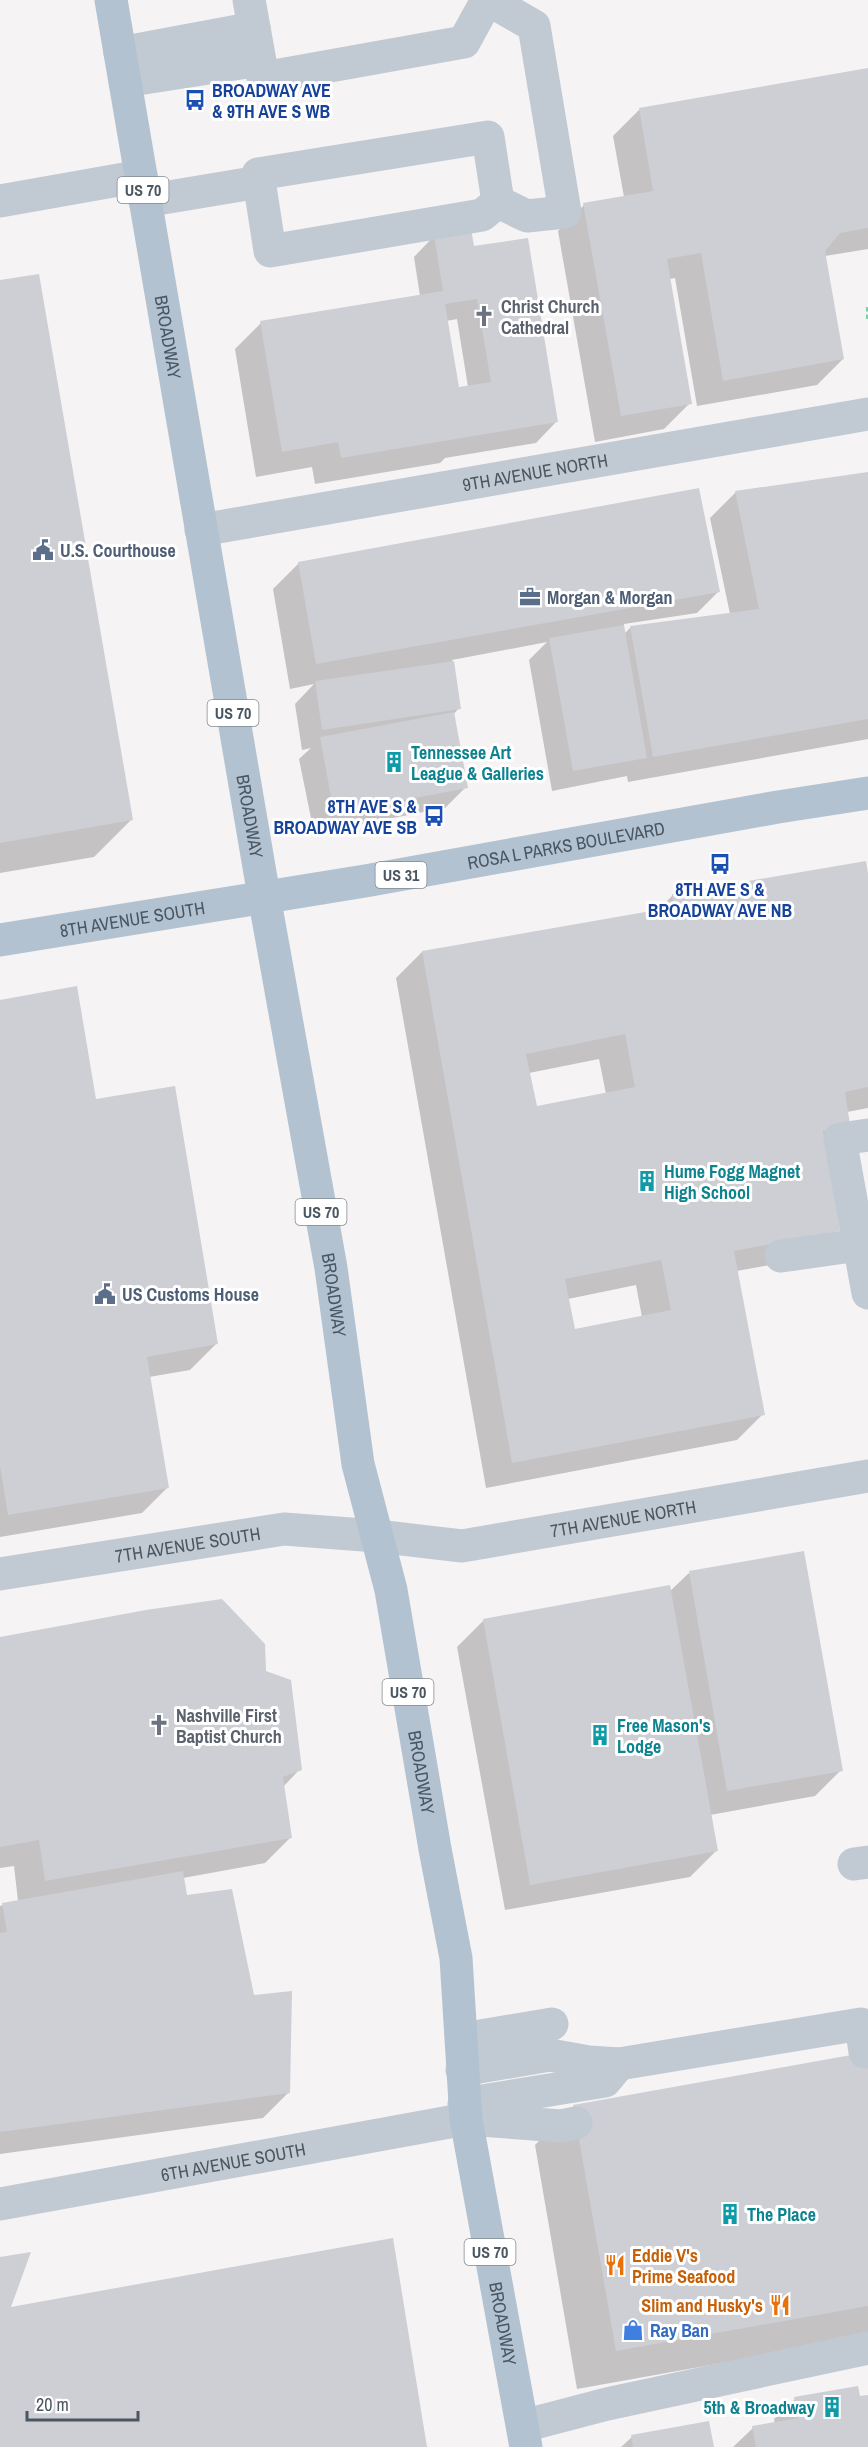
<svg xmlns="http://www.w3.org/2000/svg" width="868" height="2447" font-family="'Archivo Narrow',sans-serif">
	<style>
		.shadow { fill: #0003; fill-rule: evenodd }
		.building { fill: #cdcfd5; fill-rule: evenodd }
		.lines { fill: none; stroke-linecap: round; stroke-linejoin: round }
		.path { stroke: #7ad0a6; stroke-width: 4; stroke-dasharray: 4.5 3; stroke-linecap: butt }
		.minor { stroke: #c1cad2; stroke-width: 33 }
		.major { stroke: #b3c2d1; stroke-width: 33 }
		.labels { text-anchor: middle; dominant-baseline: central; stroke-width: 6; stroke-linejoin: round; paint-order: stroke }
		.shield { fill: #fff; stroke: #808990; stroke-width: 1.5 }
		.shield-label { font-size: 16px; font-weight: bold; fill: #4a5661 }
		.transit-label { font-size: 18px; font-weight: bold; fill: #164399; stroke: #fff; text-anchor: start }
		.worship-label { font-size: 18px; font-weight: bold; fill: #5b616d; stroke: #fff; text-anchor: start }
		.street-label { font-size: 18px; fill: #4a5661; stroke: #fff }
		.service-label { font-size: 18px; font-weight: bold; fill: #4e5e75; stroke: #fff; text-anchor: start }
		.culture-label { font-size: 18px; font-weight: bold; fill: #0d838f; stroke: #fff; text-anchor: start }
		.food-label { font-size: 18px; font-weight: bold; fill: #c56008; stroke: #fff; text-anchor: start }
		.shop-label { font-size: 18px; font-weight: bold; fill: #366cbe; stroke: #fff; text-anchor: start }
	</style>
	<rect width="100%" height="100%" fill="#f5f3f3"/>
	<!-- shadow -->
	<g class="shadow">
		<polygon points="868,69 868,249 825,256 843,359 817,385 697,406 675,278 669,279 690,403 664,429 595,442 558,231 584,205 624,197 613,136 639,110"/>
		<path d="M434,236L473,248L556,422L536,443L445,458L440,463L315,484L312,467L256,477L235,349L261,323L420,296L414,257ZM457,319L468,387L458,391L446,321Z"/>
		<polygon points="0,282 131,820 94,857 0,873"/>
		<polygon points="868,474 868,739 628,782 627,776 552,791 529,660 547,642 452,660 459,708 453,715 466,787 445,808 314,833 299,759 311,748 302,750 295,704 314,684 290,689 273,589 299,563 718,592 697,613 624,624 624,634 631,627 730,614 710,518 736,492"/>
		<path d="M868,881V1108L847,1112L813,1257L737,1271L763,1414L737,1440L486,1488L396,978L422,952L657,911L673,895ZM599,1059L606,1094L535,1108L529,1073ZM636,1285L642,1317L574,1330L568,1299Z"/>
		<polygon points="0,1001 216,1344 190,1370 149,1377 168,1487 142,1513 0,1537"/>
		<polygon points="689,1573 841,1770 815,1796 710,1815 716,1851 690,1877 505,1910 457,1647 483,1621 669,1592"/>
		<polygon points="0,1638 264,1672 300,1769 283,1787 291,1837 265,1863 183,1878 186,1897 253,1996 289,2092 263,2118 0,2154 0,1906 18,1901 14,1866 0,1868"/>
		<polygon points="868,2053 868,2337 577,2389 535,2145 574,2106"/>
		<polygon points="868,2396 868,2447 733,2447 753,2428 775,2424 774,2419 795,2399"/>
		<polygon points="632,2437 713,2447 621,2447"/>
	</g>
	<!-- building -->
	<g class="building">
		<polygon points="868,68 868,228 840,233 825,251 844,359 723,381 701,253 667,259 692,404 621,416 583,203 653,191 639,108"/>
		<path d="M471,229L474,246L528,238L558,422L341,458L338,442L282,452L260,321L443,291L434,235ZM477,299L491,382L459,387L445,304Z"/>
		<polygon points="39,274 133,820 0,843 0,280"/>
		<polygon points="868,472 868,719 653,757 630,626 759,609 735,491"/>
		<polygon points="699,488 720,592 316,664 298,562"/>
		<polygon points="624,625 647,758 573,771 549,638"/>
		<polygon points="454,661 461,709 322,730 315,681"/>
		<polygon points="454,712 468,788 334,813 320,737"/>
		<path d="M866,861L868,873V1087L845,1092L850,1125L823,1131L840,1231L734,1251L765,1415L512,1463L422,951L674,907L672,894ZM625,1034L635,1087L537,1106L526,1054ZM661,1260L671,1310L575,1329L565,1279Z"/>
		<polygon points="77,986 96,1099 175,1086 218,1344 147,1357 169,1488 8,1515 0,1466 0,1000"/>
		<polygon points="804,1551 843,1771 727,1791 689,1571"/>
		<polygon points="670,1585 718,1851 530,1885 483,1619"/>
		<polygon points="222,1599 265,1644 266,1671 291,1680 302,1770 283,1777 292,1838 45,1881 39,1840 0,1847 0,1637 146,1610"/>
		<polygon points="183,1871 187,1895 232,1889 254,1995 292,1991 290,2093 0,2132 0,1933 7,1932 2,1903"/>
		<polygon points="868,2052 868,2306 616,2351 573,2105"/>
		<polygon points="393,2238 427,2447 0,2447 0,2257 31,2252 11,2307"/>
		<polygon points="858,2386 860,2396 868,2395 868,2447 756,2447 752,2426 798,2418 794,2397"/>
		<polygon points="709,2421 714,2447 633,2447 631,2435"/>
	</g>
	<g class="lines">
		<!-- path -->
		<polyline class="path" points="868,307 868,322"/>
		<!-- minor -->
		<g class="minor">
			<polyline points="249,0 263,78 464,42 487,0"/>
			<polyline points="489,0 534,26 565,212 527,216 498,202"/>
			<polyline points="120,53 254,28"/>
			<polyline points="125,81 259,60"/>
			<polygon points="488,137 498,202 482,215 270,251 258,174"/>
			<polyline points="0,201 141,176"/>
			<polyline points="145,201 259,182"/>
			<path id="s1" d="M201,530L868,414"/>
			<polyline points="868,1135 840,1139 868,1293"/>
			<polyline points="781,1256 859,1245"/>
			<path id="s2" d="M0,1574L284,1529L377,1536L462,1546L868,1476"/>
			<polyline points="854,1864 868,1862"/>
			<polyline points="463,2039 552,2024"/>
			<polyline points="462,2070 550,2055 589,2062 619,2064 861,2024 865,2052"/>
			<polyline points="464,2104 605,2081 619,2064"/>
			<path id="s3" d="M0,2204L466,2119L561,2126L576,2123"/>
			<polyline points="523,2426 607,2404 868,2348"/>
		</g>
		<!-- major -->
		<g class="major">
			<path id="s4" d="M111,0L264,896L331,1268L358,1464L391,1590L435,1849L456,1958L466,2119L526,2447"/>
			<path id="s5" d="M0,940L365,881L778,807L868,793"/>
		</g>
	</g>
	<!-- icons -->
	<defs>
		<symbol id="bus-bare" viewBox="-9 -9 18 18"><path d="M-5-6H5V4H4V6H2V4H-2V6H-4V4H-5ZM-3.5-4V0h7V-4ZM-3.5 1.2v1.5H-2V1.2ZM2 1.2v1.5H3.5V1.2Z" fill="#1a4fb4" stroke="#fff" stroke-width="2.5" paint-order="stroke"/></symbol>
		<symbol id="church-bare" viewBox="-9 -9 18 18"><path d="M-1.2-6h2.4v3.5h3.3v2.4h-3.3V6h-2.4V-.1h-3.3v-2.4h3.3Z" fill="#6b7280" stroke="#fff" stroke-width="2.5" paint-order="stroke"/></symbol>
		<symbol id="civic-bare" viewBox="-9 -9 18 18"><path d="M-.6-6.5H3V-4.5H.6V-3L4-1V1h2V6H-6V1h2V-1L-.6-3ZM-1.2 2.5V6h2.4V2.5Z" fill="#5c6f8a" stroke="#fff" stroke-width="2.5" paint-order="stroke"/></symbol>
		<symbol id="office-bare" viewBox="-9 -9 18 18"><path d="M-6-3h4V-5.5h4V-3h4V5H-6ZM-1-4.5V-3h2v-1.5ZM-6 0V1H6V0Z" fill="#5c6f8a" stroke="#fff" stroke-width="2.5" paint-order="stroke"/></symbol>
		<symbol id="building-bare" viewBox="-9 -9 18 18"><path d="M-4-6H4V6H1V3H-1V6H-4ZM-2.5-4.3h1.7v1.8h-1.7ZM.8-4.3h1.7v1.8H.8ZM-2.5-1h1.7V.8h-1.7ZM.8-1h1.7V.8H.8Z" fill="#0f9aa8" stroke="#fff" stroke-width="2.5" paint-order="stroke"/></symbol>
		<symbol id="restaurant-bare" viewBox="-9 -9 18 18"><path d="M-5-6h1v4h1v-4h1v4h1v-4h1v5L-1.5 .5V6h-2V.5L-5-1ZM5-6V6H3V1.5H1.5Q1.5-4 5-6Z" fill="#e8710a" stroke="#fff" stroke-width="2.5" paint-order="stroke"/></symbol>
		<symbol id="shop-bare" viewBox="-9 -9 18 18"><path d="M-5-2.5h2.3a2.7 3.5 0 0 1 5.4 0H5L5.5 6h-11ZM-1.5-2.5h3a1.5 2.3 0 0 0-3 0Z" fill="#3f7fe0" stroke="#fff" stroke-width="2.5" paint-order="stroke"/></symbol>
	</defs>
	<g fill-rule="evenodd">
		<use href="#bus-bare" x="180" y="85" width="30" height="30"/>
		<use href="#church-bare" x="469" y="301" width="30" height="30"/>
		<use href="#civic-bare" x="28" y="535" width="30" height="30"/>
		<use href="#office-bare" x="515" y="582" width="30" height="30"/>
		<use href="#building-bare" x="379" y="747" width="30" height="30"/>
		<use href="#bus-bare" x="419" y="801" width="30" height="30"/>
		<use href="#bus-bare" x="705" y="849" width="30" height="30"/>
		<use href="#building-bare" x="632" y="1166" width="30" height="30"/>
		<use href="#civic-bare" x="90" y="1279" width="30" height="30"/>
		<use href="#church-bare" x="144" y="1710" width="30" height="30"/>
		<use href="#building-bare" x="585" y="1720" width="30" height="30"/>
		<use href="#building-bare" x="715" y="2199" width="30" height="30"/>
		<use href="#restaurant-bare" x="600" y="2250" width="30" height="30"/>
		<use href="#restaurant-bare" x="765" y="2290" width="30" height="30"/>
		<use href="#shop-bare" x="618" y="2315" width="30" height="30"/>
		<use href="#building-bare" x="817" y="2392" width="30" height="30"/>
	</g>
	<g class="labels">
		<!-- shield labels -->
		<g class="shield">
			<rect x="117.5" y="177" width="51" height="26" rx="4.5"/>
			<rect x="207.5" y="700" width="51" height="26" rx="4.5"/>
			<rect x="375.5" y="862" width="51" height="26" rx="4.5"/>
			<rect x="295.5" y="1199" width="51" height="26" rx="4.5"/>
			<rect x="382.5" y="1679" width="51" height="26" rx="4.5"/>
			<rect x="464.5" y="2239" width="51" height="26" rx="4.5"/>
		</g>
		<g class="shield-label">
			<text x="143" y="190">US 70</text>
			<text x="233" y="713">US 70</text>
			<text x="401" y="875">US 31</text>
			<text x="321" y="1212">US 70</text>
			<text x="408" y="1692">US 70</text>
			<text x="490" y="2252">US 70</text>
		</g>
		<!-- transit labels -->
		<g class="transit-label">
			<text x="212" y="90">BROADWAY AVE<tspan x="212" dy="21">&amp; 9TH AVE S WB</tspan></text>
			<text x="417" y="806" text-anchor="end">8TH AVE S &amp;<tspan x="417" dy="21">BROADWAY AVE SB</tspan></text>
			<text x="720" y="889" text-anchor="middle">8TH AVE S &amp;<tspan x="720" dy="21">BROADWAY AVE NB</tspan></text>
		</g>
		<!-- worship labels -->
		<g class="worship-label">
			<text x="501" y="306">Christ Church<tspan x="501" dy="21">Cathedral</tspan></text>
			<text x="176" y="1715">Nashville First<tspan x="176" dy="21">Baptist Church</tspan></text>
		</g>
		<!-- street labels -->
		<g class="street-label">
			<text stroke="none"><textPath href="#s4" startOffset="342">BROADWAY</textPath></text>
			<text stroke="none"><textPath href="#s1" startOffset="339">9TH AVENUE NORTH</textPath></text>
			<text stroke="none"><textPath href="#s4" startOffset="828">BROADWAY</textPath></text>
			<text stroke="none"><textPath href="#s5" startOffset="574">ROSA L PARKS BOULEVARD</textPath></text>
			<text stroke="none"><textPath href="#s5" startOffset="134">8TH AVENUE SOUTH</textPath></text>
			<text stroke="none"><textPath href="#s4" startOffset="1314">BROADWAY</textPath></text>
			<text stroke="none"><textPath href="#s2" startOffset="630">7TH AVENUE NORTH</textPath></text>
			<text stroke="none"><textPath href="#s2" startOffset="190">7TH AVENUE SOUTH</textPath></text>
			<text stroke="none"><textPath href="#s4" startOffset="1800">BROADWAY</textPath></text>
			<text stroke="none"><textPath href="#s3" startOffset="237">6TH AVENUE SOUTH</textPath></text>
			<text stroke="none"><textPath href="#s4" startOffset="2358">BROADWAY</textPath></text>
		</g>
		<!-- service labels -->
		<g class="service-label">
			<text x="60" y="550">U.S. Courthouse</text>
			<text x="547" y="597">Morgan &amp; Morgan</text>
			<text x="122" y="1294">US Customs House</text>
		</g>
		<!-- culture labels -->
		<g class="culture-label">
			<text x="411" y="752">Tennessee Art<tspan x="411" dy="21">League &amp; Galleries</tspan></text>
			<text x="664" y="1171">Hume Fogg Magnet<tspan x="664" dy="21">High School</tspan></text>
			<text x="617" y="1725">Free Mason's<tspan x="617" dy="21">Lodge</tspan></text>
			<text x="747" y="2214">The Place</text>
			<text x="815" y="2407" text-anchor="end">5th &amp; Broadway</text>
		</g>
		<!-- food labels -->
		<g class="food-label">
			<text x="632" y="2255">Eddie V's<tspan x="632" dy="21">Prime Seafood</tspan></text>
			<text x="763" y="2305" text-anchor="end">Slim and Husky's</text>
		</g>
		<!-- shop labels -->
		<g class="shop-label">
			<text x="650" y="2330">Ray Ban</text>
		</g>
	</g>
	<!-- scale -->
	<path d="M27 2411v9h111v-9" fill="none" stroke="#4a5661" stroke-width="3"/>
	<text x="36" y="2411" font-size="18" fill="#4a5661" stroke="#ffffff" stroke-width="4.5" paint-order="stroke">20 m</text>
</svg>
